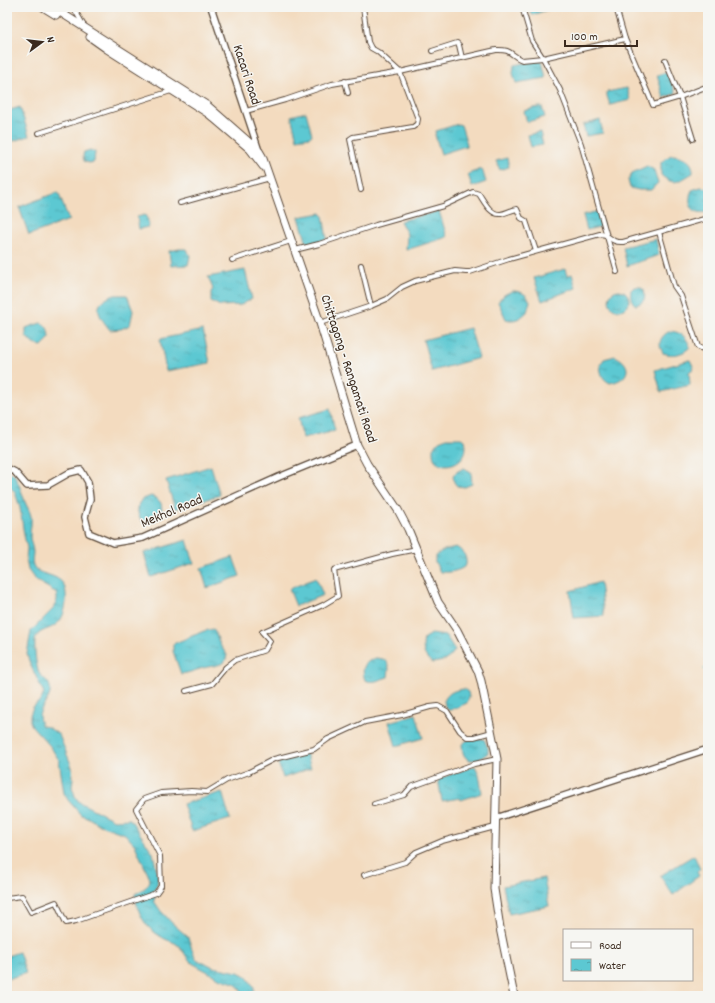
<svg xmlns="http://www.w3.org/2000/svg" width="715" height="1003" font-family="Dekko,sans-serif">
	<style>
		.water { fill: url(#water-ripples); stroke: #4c7978 }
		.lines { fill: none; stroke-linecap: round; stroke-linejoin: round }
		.stream { stroke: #5cc8d2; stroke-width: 1.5 }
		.street-casing { stroke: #574536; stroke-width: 6 }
		.secondary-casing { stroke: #574536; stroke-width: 8 }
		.highway-casing { stroke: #574536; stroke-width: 9 }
		.street { stroke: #fff; stroke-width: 4 }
		.secondary { stroke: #fff; stroke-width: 5.5 }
		.highway { stroke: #fff; stroke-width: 7 }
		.labels { text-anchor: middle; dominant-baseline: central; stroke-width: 3; stroke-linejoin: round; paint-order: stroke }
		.street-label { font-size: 14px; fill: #3b2a1e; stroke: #f6f6f2 }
	</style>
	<defs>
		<pattern id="water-ripples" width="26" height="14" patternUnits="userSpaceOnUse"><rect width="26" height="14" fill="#5cc8d2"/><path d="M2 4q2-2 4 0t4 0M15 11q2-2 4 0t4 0" fill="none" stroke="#4da3aa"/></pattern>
	</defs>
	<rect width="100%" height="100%" fill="#f6f6f2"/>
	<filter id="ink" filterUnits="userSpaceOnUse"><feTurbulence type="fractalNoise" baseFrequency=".025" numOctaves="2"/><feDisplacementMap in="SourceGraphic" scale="8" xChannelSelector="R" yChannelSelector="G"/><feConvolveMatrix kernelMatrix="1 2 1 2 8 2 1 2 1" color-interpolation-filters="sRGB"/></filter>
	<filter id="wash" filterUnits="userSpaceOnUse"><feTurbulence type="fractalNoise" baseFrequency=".012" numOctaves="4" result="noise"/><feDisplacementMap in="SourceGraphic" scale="16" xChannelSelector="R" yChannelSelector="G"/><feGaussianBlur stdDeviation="0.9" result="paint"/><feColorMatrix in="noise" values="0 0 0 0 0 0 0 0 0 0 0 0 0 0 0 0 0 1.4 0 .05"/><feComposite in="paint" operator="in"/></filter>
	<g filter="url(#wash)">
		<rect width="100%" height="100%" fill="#f3dbbf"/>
		<!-- water -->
		<g class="water">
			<polygon points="528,7 556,7 532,15"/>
			<polygon points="535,61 542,61 546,78 516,83 513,73 514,65"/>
			<polygon points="667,72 676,93 664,98 657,75"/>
			<polygon points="627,88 630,100 610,105 607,96 607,92"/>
			<polygon points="20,107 29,136 7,143 7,111"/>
			<polygon points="538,107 542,107 545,117 527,122 524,111"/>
			<polygon points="306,112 312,135 310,137 297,139 291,116"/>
			<polygon points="600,120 603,133 586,136 583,125"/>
			<polygon points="458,124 461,125 467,144 466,146 441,154 435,135 436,131"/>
			<polygon points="540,132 543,145 531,147 528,135"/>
			<polygon points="90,150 95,152 94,162 89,163 84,161 83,156 84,152"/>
			<path d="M671,155C681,155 694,160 693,173C679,181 674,187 661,175V162Z"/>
			<polygon points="507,158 509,167 500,170 496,161"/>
			<polygon points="647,166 654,170 658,183 651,190 639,190 630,188 628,180 632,173"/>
			<polygon points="482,169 486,182 472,187 468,174"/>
			<path d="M701,187L708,188V212C692,215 686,204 692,190Z"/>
			<polygon points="58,192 69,220 29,235 19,207"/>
			<polygon points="439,211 447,237 406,250 407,234 400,221"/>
			<polygon points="599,211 603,226 587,230 583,215"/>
			<polygon points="321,213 323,215 327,239 307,244 299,217"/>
			<polygon points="145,215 148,220 148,227 139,229 137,217"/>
			<polygon points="656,239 659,255 627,266 623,247"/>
			<polygon points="179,249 187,249 190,256 188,265 171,266 169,251"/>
			<polygon points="565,269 567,276 572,274 576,288 542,301 534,278"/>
			<polygon points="245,270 252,299 241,305 220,306 211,301 211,292 213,289 208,277"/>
			<path d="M634,287H640L644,290C646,299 644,302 636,305C631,302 630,296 631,290Z"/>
			<circle cx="619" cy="300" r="10"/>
			<path d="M512,291C520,291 526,293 530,301L527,312C521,318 514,322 506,319L498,302L504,295Z"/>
			<path d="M115,295H127L133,311L130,325L121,329L110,330C97,314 91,303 115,295Z"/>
			<path d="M41,323C48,325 49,333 49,339L42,346L33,344L26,336V328L31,326Z"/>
			<polygon points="470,328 479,358 432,371 423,340"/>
			<polygon points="203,330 210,363 166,371 160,339"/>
			<path d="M670,331C681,332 687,337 690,347C682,355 673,356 663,353C658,344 659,337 670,331Z"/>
			<path d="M615,356C634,365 629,380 610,383C602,379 601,374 600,365L604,359Z"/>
			<polygon points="690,360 694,368 689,372 690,385 661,392 655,370"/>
			<polygon points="330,409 335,430 303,438 298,418"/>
			<path d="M447,438H461L465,440C472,464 440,472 434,458C433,455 433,451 433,448L439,441Z"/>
			<polygon points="211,466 220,495 175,509 166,480"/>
			<polygon points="464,468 471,472 472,484 465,487 457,486 454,482 453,475 458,471"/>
			<path d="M7,472L14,474C19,484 22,492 25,502C27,507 30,511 31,516C32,523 30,530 30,537C30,542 33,547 33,552C33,557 31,562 34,567C40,578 65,571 66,594C67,604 64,621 54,626C48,630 40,630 36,637C33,643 36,667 39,673C42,679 48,679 50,687C53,703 32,708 42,726L48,727L59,735L72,767L73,778L72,787L75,796L79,802L114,820L130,819L153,853L158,877L157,885L153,892L155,896L154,901L160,910L172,923L188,937L195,958L198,961L204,962L213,967L238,972L246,976L254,987V996H243L240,988L234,983L219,978L192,963C187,959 184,951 179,946C175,942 169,941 165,939C145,928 140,918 135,897V894C141,891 150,886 150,879L135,845L125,834L100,825L87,817L81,815L68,800L64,793L59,760L50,746L32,726L30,721V715L33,707L41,700L44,693L30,664L27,654L31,631L54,608L57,600V593L35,580L28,570L26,559L27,548L24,535L20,508L15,492L7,484Z"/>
			<path d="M151,496C162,500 163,505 161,516L154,522H143C136,514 137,509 141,500Z"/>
			<polygon points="187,540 194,563 151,577 144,553"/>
			<path d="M456,547C463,551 467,556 466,565C461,571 448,573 440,572L435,562V556L444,550Z"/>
			<polygon points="233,557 240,576 207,588 201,568"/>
			<polygon points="316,578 323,595 296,606 289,589"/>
			<polygon points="600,582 604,616 574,618 570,591"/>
			<path d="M213,629L216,634L220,645L227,655L225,662C218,666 211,666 203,668C196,670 189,673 181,674L173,651V644L204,631Z"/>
			<path d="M431,634L446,636L455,650C448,661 444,661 432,663C423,656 422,648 424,638Z"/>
			<path d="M376,658L383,659L387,662L389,668L388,677C380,679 374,684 365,680C361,668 364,662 376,658Z"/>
			<path d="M464,689L468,692L469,697L467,703L451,710H448L445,706L444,701C448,692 455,690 464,689Z"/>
			<polygon points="416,714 423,738 396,746 389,722"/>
			<polygon points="469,739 484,739 488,748 488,753 478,760 468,760 463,754 462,744"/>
			<polygon points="306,753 311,768 283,778 278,763"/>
			<polygon points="475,766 479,774 482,793 461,800 460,798 442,801 438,779"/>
			<polygon points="222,792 230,819 192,831 183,804"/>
			<polygon points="694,855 700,869 697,872 699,876 673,895 660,876"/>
			<polygon points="544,878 549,906 509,914 503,886"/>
			<polygon points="19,952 26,973 7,979 7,956"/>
		</g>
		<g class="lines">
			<!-- stream -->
			<polyline class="stream" points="704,669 708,669"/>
		</g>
	</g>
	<g filter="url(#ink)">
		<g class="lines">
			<defs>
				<g id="street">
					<polyline points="73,7 84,26"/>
					<polyline points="522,7 532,41 543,58 560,90 581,144 617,272"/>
					<polyline points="619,7 617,11 625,39"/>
					<polyline points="432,51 457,43 459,45 462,58"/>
					<polyline points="665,60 680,97 693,139"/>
					<polyline points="345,81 348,93"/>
					<path d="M246,111L285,100L332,84L400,72L496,50C512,49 510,55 522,60L543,58L625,39L653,105L680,97L708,86"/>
					<polyline points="39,133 171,91"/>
					<polyline points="361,190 350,139 353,137 413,127 417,124 418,119 400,72 378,52 371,48 368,42 363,7"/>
					<polyline points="180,203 270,178"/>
					<polyline points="659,232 674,286 681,296 698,347 703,349 708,348"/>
					<path d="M295,250L319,244L376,225L443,206L473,192L479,194C484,201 490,215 501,214C506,213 511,210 517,209L521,218L526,221L536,251"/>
					<polyline points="232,260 291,241"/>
					<polyline points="361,265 371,306"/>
					<path d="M320,323L371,306L387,299L402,287L415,281L455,271L466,272H470L509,259L600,234C611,234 609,243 623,242L708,218"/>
					<polyline points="186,691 212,684 226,667 235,660 265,650 270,641 262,632 323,605 338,596 334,570 392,554 417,549"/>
					<polyline points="374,804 404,795 411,787 474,764 497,759"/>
					<polyline points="364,875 405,862 416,852 442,841 495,827"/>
					<polyline points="7,898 22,896 31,912 56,902 66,923 76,921 156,893 161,886 160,856 136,809 144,799 161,793 191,791 207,792 227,780 249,772 274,759 314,749 328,739 365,722 402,715 430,707 438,706 447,711 460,731 467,737 474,737 492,732"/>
				</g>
				<g id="secondary">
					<polyline points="211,7 259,151"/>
					<polyline points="7,468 15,472 27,486 48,485 69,473 81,470 88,482 90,499 85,517 89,533 113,543 143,538 279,477 357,445"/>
					<polyline points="496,818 708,749"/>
				</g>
				<g id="highway">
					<polyline points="43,7 56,15"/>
					<polyline points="52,7 208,106 259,151 262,156 320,323 357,445 367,464 398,510 408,529 438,602 457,630 478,671 481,681 497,759 494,889 500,928 514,996"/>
					<polyline points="90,37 107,49 209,114 250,149 263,166"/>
				</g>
			</defs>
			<!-- street casing -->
			<use href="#street" class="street-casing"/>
			<!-- secondary casing -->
			<use href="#secondary" class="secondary-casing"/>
			<!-- highway casing -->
			<use href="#highway" class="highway-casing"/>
			<!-- street -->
			<use href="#street" class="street"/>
			<!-- secondary -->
			<use href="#secondary" class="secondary"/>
			<!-- highway -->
			<use href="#highway" class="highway"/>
		</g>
	</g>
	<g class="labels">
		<!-- street labels -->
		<g class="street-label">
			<text transform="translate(246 75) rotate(72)">Kacari Road</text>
			<text transform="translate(348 369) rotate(72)">Chittagong - Rangamati Road</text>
			<text transform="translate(172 512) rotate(-23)">Mekhol Road</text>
		</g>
	</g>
	<!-- margin -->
	<rect width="715" height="1003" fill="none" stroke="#f6f6f2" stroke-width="24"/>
	<!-- legend -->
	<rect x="563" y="929" width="130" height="52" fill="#f6f6f2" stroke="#aba49d"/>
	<rect x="571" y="942" width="20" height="6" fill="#ffffff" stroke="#aba49d"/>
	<text x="599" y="949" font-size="12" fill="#3b2a1e">Road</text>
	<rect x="571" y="959" width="20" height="12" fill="url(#water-ripples)" stroke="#aba49d"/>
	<text x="599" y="969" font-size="12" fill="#3b2a1e">Water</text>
	<!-- north arrow -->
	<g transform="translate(42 42) rotate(75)" stroke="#f6f6f2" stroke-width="3" paint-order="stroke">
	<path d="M0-3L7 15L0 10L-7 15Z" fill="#3b2a1e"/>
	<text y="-6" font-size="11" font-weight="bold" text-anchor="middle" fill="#3b2a1e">N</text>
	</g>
	<!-- scale -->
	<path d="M565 40v6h72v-6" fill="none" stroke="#3b2a1e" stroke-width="2"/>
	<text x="571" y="40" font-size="12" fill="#3b2a1e" stroke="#f6f6f2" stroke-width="3" paint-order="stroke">100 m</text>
</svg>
